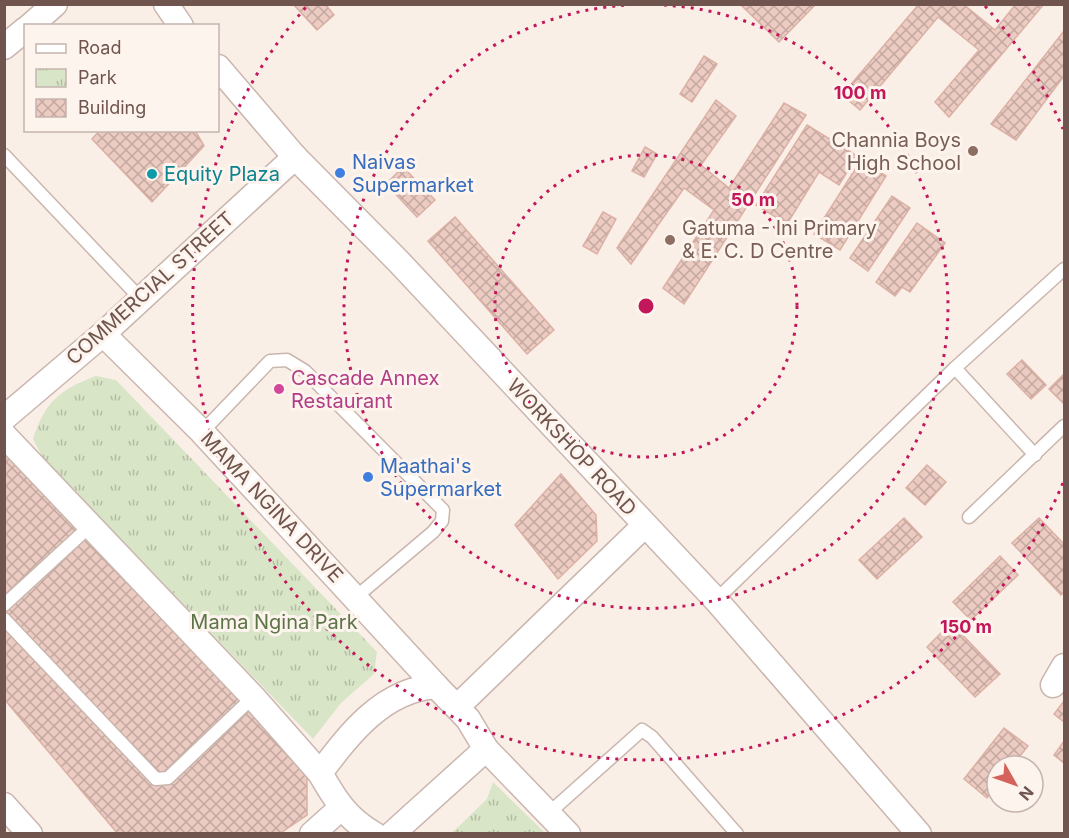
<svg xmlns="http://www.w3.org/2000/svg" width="1069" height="838" font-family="Inter,sans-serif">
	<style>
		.park { fill: url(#park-tufts) }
		.building { fill: url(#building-cross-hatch); stroke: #dcb0a4; stroke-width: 1.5 }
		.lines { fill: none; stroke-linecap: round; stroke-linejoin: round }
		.service-casing { stroke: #cab6ae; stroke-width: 15 }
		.minor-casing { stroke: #cab6ae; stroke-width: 27 }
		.service { stroke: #fff; stroke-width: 12 }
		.minor { stroke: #fff; stroke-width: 24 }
		.ring { fill: none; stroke: #c2185b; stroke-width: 3; stroke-dasharray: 3 6 }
		.education-dot { fill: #8d6e63; stroke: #fdf4ed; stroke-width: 2 }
		.shop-dot { fill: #3f7fe0; stroke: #fdf4ed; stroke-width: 2 }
		.culture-dot { fill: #0f9aa8; stroke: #fdf4ed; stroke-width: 2 }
		.hotel-dot { fill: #d1479c; stroke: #fdf4ed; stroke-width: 2 }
		.labels { text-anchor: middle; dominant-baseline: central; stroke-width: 6; stroke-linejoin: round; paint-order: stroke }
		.education-label { font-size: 20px; fill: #785e54; stroke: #fdf4ed; text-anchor: end }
		.shop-label { font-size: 20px; fill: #366cbe; stroke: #fdf4ed; text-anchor: start }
		.culture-label { font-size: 20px; fill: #0d838f; stroke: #fdf4ed; text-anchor: start }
		.street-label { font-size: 20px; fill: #70554f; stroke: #fdf4ed }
		.hotel-label { font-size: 20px; fill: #b23c85; stroke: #fdf4ed; text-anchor: start }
		.park-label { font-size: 20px; fill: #5d7448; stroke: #fdf4ed }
		.centre { fill: #c2185b; stroke: #fdf4ed; stroke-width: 3 }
		.ring-label { font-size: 18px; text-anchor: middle; font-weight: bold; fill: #c2185b; stroke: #fdf4ed; stroke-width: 6; stroke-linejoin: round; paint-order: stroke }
	</style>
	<defs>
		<pattern id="park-tufts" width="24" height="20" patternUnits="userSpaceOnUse" patternTransform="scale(1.5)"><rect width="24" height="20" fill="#d8e5c7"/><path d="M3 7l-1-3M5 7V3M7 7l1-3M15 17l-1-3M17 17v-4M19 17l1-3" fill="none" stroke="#b4bca4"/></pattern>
		<pattern id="building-cross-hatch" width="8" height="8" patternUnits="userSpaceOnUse" patternTransform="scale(1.5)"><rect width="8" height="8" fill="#ecccc2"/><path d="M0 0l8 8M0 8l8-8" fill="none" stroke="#c4a8a0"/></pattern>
	</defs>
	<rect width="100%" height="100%" fill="#faefe7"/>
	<!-- park -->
	<g class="park">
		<path d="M96,376L116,380L377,652L374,674L341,703L313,739L43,458L33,439C45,402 59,390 96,376Z"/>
		<polygon points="493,782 545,833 452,833 487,799"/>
	</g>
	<!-- building -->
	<g class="building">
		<polygon points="293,4 325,4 334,15 317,30"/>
		<polygon points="740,4 816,4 779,42"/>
		<polygon points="919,4 963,4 995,30 1016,4 1044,4 949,117 935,102 979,50 938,17 860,110 842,95"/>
		<polygon points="1064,31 1064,76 1016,140 991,124"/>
		<polygon points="704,56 717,64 692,102 680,94"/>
		<polygon points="716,100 736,116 701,165 729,188 784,103 806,115 684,304 663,288 714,210 684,188 631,264 617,248"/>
		<polygon points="807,125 857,156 839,185 819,172 787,224 756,205"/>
		<polygon points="100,130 195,130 204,146 152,202 92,139"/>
		<polygon points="645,147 657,154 644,177 632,171"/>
		<polygon points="861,160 886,176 840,250 814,234"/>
		<polygon points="403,167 435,200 417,217 386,184"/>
		<polygon points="892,196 910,208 868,271 850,258"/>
		<polygon points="603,212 616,219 597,254 583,246"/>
		<polygon points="455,217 554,330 527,354 428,241"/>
		<polygon points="917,223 945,243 910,292 902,287 895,296 876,282"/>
		<polygon points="1022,360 1046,385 1031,399 1007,374"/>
		<polygon points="1064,374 1064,404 1049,389"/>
		<polygon points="4,436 314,773 307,779 307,815 279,834 118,834 4,699"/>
		<polygon points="927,465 946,482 925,505 906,488"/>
		<polygon points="561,474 596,515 597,541 558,579 515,525"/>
		<polygon points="904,518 922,537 877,579 859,560"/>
		<polygon points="1039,518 1064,544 1064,592 1061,595 1012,543"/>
		<polygon points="1000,556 1018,575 971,620 953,602"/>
		<polygon points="951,623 1000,674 975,697 927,647"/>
		<polygon points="1064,701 1064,722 1054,714"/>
		<polygon points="1004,728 1028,746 1012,766 997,766 997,786 987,798 964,779"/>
		<polygon points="1064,741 1064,763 1054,755"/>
	</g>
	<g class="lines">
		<defs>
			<g id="service">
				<polyline points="4,155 139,297"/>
				<polyline points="955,368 1035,455"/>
				<polyline points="202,432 270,361 287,360 305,371 443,510 442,521 433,532 356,597"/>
				<polyline points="969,517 1064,426"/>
				<polyline points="716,600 955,368 1064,269"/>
				<polyline points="4,605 90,526"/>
				<polyline points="4,619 156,779 168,778 253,697"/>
				<polyline points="549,813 642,730 652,737 737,834"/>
			</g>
			<g id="minor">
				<polyline points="166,4 181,26"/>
				<polyline points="30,26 55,4"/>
				<polyline points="4,47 26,29"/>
				<polyline points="218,67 295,157 399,262 716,600 919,834"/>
				<polyline points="103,334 202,432 436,686"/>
				<polyline points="4,418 103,334 295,157"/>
				<polyline points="4,435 253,697 320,773"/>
				<polyline points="1053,685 1064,666"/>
				<polyline points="458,706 645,525"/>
				<polyline points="4,805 30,834"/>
				<polyline points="312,834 341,808"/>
				<path d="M374,834C347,819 335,799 320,773C350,733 383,690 436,686L468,719L486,749L568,834"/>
				<polyline points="392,834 486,749"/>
			</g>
		</defs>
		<!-- service casing -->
		<use href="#service" class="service-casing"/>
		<!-- minor casing -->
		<use href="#minor" class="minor-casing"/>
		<!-- service -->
		<use href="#service" class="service"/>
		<!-- minor -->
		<use href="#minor" class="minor"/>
	</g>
	<!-- distance rings -->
	<g class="ring">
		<circle cx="646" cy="306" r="151"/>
		<path d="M664 5A302 302 0 1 1 628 5"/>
		<path d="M1063 483A453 453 0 1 1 307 6M985 6A453 453 0 0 1 1063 129"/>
	</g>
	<!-- markers -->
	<g class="education-dot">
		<circle cx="973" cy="151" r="6"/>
		<circle cx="670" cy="240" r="6"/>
	</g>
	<g class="shop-dot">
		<circle cx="340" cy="173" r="6"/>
		<circle cx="368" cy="477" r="6"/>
	</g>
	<circle class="culture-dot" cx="152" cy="174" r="6"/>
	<circle class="hotel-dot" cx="279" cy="389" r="6"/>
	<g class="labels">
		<!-- education labels -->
		<g class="education-label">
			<text x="961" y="140">Channia Boys<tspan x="961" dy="23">High School</tspan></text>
			<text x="682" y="228" text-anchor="start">Gatuma - Ini Primary<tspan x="682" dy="23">&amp; E. C. D Centre</tspan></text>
		</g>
		<!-- shop labels -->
		<g class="shop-label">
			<text x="352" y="162">Naivas<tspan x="352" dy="23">Supermarket</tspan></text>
			<text x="380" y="466">Maathai's<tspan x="380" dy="23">Supermarket</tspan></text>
		</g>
		<!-- culture labels -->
		<g class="culture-label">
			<text x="164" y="174">Equity Plaza</text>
		</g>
		<!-- street labels -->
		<g class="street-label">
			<text transform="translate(150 288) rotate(-42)">COMMERCIAL STREET</text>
			<text transform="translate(572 447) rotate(47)">WORKSHOP ROAD</text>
			<text transform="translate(272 507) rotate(47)">MAMA NGINA DRIVE</text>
		</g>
		<!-- hotel labels -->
		<g class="hotel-label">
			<text x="291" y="378">Cascade Annex<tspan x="291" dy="23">Restaurant</tspan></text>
		</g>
		<!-- park labels -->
		<g class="park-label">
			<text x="274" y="622">Mama Ngina Park</text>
		</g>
	</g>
	<circle cx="646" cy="306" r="9" class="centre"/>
	<g class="ring-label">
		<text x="860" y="99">100 m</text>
		<text x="753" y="206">50 m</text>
		<text x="966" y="633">150 m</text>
	</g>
	<!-- border -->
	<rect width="1069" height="838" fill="none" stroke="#70554f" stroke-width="12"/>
	<!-- legend -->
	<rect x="24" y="24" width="195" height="108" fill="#fdf4ed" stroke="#c5b4ae" stroke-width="1.5"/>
	<rect x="36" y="44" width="30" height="9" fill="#ffffff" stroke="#c5b4ae" stroke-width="1.5"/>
	<text x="78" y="54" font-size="18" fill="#70554f">Road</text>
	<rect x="36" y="69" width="30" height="18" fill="url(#park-tufts)" stroke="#c5b4ae" stroke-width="1.5"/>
	<text x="78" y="84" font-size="18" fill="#70554f">Park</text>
	<rect x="36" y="99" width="30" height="18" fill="url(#building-cross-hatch)" stroke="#c5b4ae" stroke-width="1.5"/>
	<text x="78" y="114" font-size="18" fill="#70554f">Building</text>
	<!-- north arrow -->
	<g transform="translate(1015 784) rotate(130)"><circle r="28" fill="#fdf4ed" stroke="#c5b4ae" stroke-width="1.5"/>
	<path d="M0-4.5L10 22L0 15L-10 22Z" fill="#d5625b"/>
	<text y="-9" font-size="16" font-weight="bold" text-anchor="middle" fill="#70554f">N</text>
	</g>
</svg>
